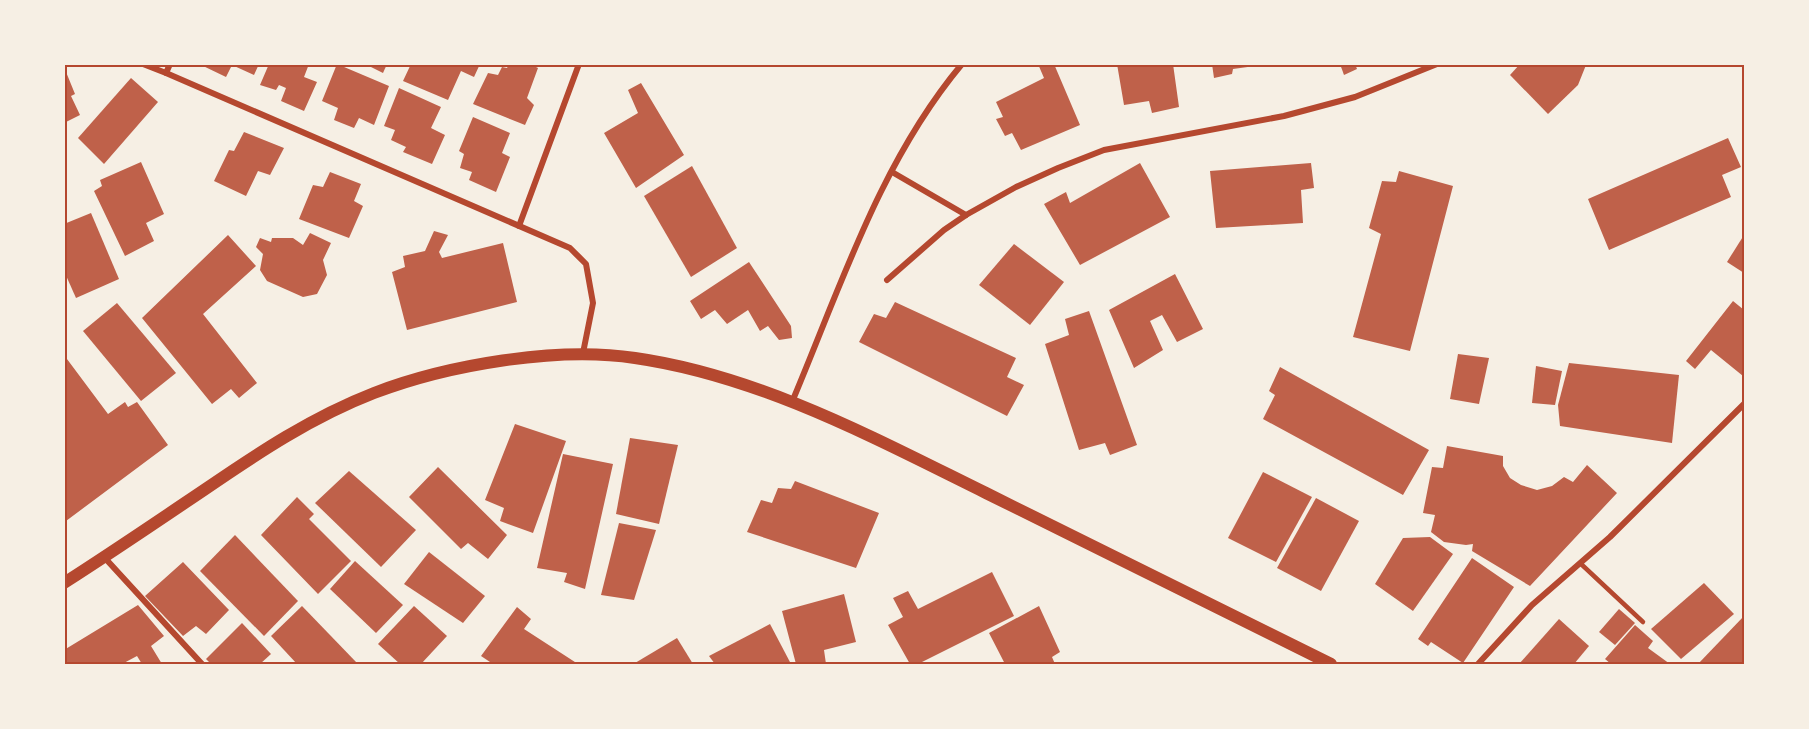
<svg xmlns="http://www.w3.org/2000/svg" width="1809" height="729" font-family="'Varela Round',sans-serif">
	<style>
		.building { fill: #bf614a }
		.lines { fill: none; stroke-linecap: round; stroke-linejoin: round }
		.service { stroke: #b5482f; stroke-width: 4.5 }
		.minor { stroke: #b5482f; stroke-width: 6 }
		.secondary { stroke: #b5482f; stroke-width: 12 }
		.neatline { fill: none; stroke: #b5482f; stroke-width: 2 }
	</style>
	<rect width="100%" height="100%" fill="#f6efe4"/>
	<!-- building -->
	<g class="building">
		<polygon points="199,64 259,64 254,75 232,65 226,77"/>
		<polygon points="269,64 309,64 304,77 317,82 304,111 281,101 286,88 279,85 276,90 260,85"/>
		<polygon points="337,64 389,86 374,125 359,118 354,128 334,120 338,108 322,101"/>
		<polygon points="365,64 387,64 383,73"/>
		<polygon points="411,64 480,64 474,77 461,71 448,100 403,81"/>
		<polygon points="509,64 530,64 538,68 527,98 534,105 525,125 473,104 488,73 498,75 502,67 507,68"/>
		<polygon points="1038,64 1054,64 1080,125 1021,150 1012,133 1005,136 996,119 1003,117 996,102 1044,78"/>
		<polygon points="1117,64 1173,64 1179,107 1152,113 1149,101 1124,105"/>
		<polygon points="1212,64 1255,64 1255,66 1233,69 1232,74 1214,78"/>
		<polygon points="1340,64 1355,64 1357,69 1344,75"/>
		<polygon points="1520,64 1585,64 1586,65 1578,85 1548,114 1510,75"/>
		<polygon points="64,67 75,94 71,96 80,115 64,123"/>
		<polygon points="131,78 158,102 104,164 78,138"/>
		<polygon points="641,83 684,155 636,188 604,133 638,113 628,90"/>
		<polygon points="399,88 441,107 431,128 445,135 432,164 403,152 406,147 391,140 395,130 384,126"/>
		<polygon points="473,117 510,133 502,153 510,157 496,192 469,180 472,172 460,168 464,154 459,151"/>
		<polygon points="244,132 284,148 270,175 258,171 246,196 214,181 229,150 234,151"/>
		<polygon points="1728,138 1741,167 1722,175 1731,197 1609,250 1588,199"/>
		<polygon points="141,162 164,214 146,223 154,241 125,256 94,191 102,186 100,180"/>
		<polygon points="1140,163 1170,217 1080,265 1044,204 1066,192 1070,203"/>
		<polygon points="1311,163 1314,188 1301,190 1303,223 1216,228 1210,171"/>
		<polygon points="692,166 737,248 691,277 644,196"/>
		<polygon points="1399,171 1453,186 1410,351 1353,337 1381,234 1369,228 1382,181 1396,182"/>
		<polygon points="330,172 361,184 354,201 363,206 349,238 299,219 313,185 323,187"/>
		<polygon points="91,213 119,279 76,298 64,271 64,224"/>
		<polygon points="434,231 448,235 439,252 442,258 503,243 517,302 407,330 392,272 405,267 403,256 425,251"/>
		<polygon points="310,233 331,243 323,260 327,275 317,294 303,297 267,281 260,270 263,254 256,247 260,238 271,242 272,238 293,238 303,245"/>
		<polygon points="228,235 256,266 203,314 257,383 239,398 231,389 212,404 142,318"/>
		<polygon points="1744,235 1744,273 1727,262"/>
		<polygon points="1014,244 1064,282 1030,325 979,285"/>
		<polygon points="749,262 791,326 792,338 779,340 768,326 760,331 748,310 727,324 715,310 701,319 690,301"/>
		<polygon points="1175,274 1203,329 1177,342 1162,315 1150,321 1163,350 1134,368 1109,310"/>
		<polygon points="1733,301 1744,310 1744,375 1743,376 1711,350 1695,369 1686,361"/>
		<polygon points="895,302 1016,358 1007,377 1024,385 1007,416 859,342 874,314 886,318"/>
		<polygon points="117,303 176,373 141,401 83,331"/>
		<polygon points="1089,311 1137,445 1110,455 1105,443 1079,450 1045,344 1069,335 1065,319"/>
		<polygon points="1458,354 1489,358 1479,404 1450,399"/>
		<polygon points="64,355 108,414 125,402 128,407 137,402 168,445 66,521"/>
		<polygon points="1569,363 1679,375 1672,443 1560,426 1558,405"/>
		<polygon points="1536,366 1562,371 1555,405 1532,403"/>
		<polygon points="1280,367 1429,450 1403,495 1263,419 1275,395 1269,391"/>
		<polygon points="515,424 566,441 533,533 500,521 504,508 485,500"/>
		<polygon points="630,438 678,445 659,524 616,514"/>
		<polygon points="1447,446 1503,456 1503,466 1510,478 1521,485 1537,490 1552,486 1564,477 1573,482 1587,465 1617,493 1530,586 1472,551 1473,544 1466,545 1444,542 1431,532 1435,515 1423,513 1432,467 1443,468"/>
		<polygon points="563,454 613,464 585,589 564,582 567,573 537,568"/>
		<polygon points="438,467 507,535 488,559 468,543 461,549 409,497"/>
		<polygon points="349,471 416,530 381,567 315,503"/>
		<polygon points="1263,472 1312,497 1276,562 1228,538"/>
		<polygon points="795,481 879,513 856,568 747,532 761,500 772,503 778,488 791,489"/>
		<polygon points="297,497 314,514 309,519 351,561 318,594 261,535"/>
		<polygon points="1316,498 1359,521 1321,591 1277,568"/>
		<polygon points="619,523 656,530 634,600 601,595"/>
		<polygon points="235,535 298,601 264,636 200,571"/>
		<polygon points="1430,537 1453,554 1413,611 1375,584 1403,538"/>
		<polygon points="429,552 485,596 463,623 404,584"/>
		<polygon points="1472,558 1514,587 1463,663 1431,642 1428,646 1418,639"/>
		<polygon points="355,561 403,605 376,633 330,589"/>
		<polygon points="183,562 229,610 206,634 196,626 183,636 145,596"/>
		<polygon points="992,572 1014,616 918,664 910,664 888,625 903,617 893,598 908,591 918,609"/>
		<polygon points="1704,583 1734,614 1681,659 1651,629"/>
		<polygon points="844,594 856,642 824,650 826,664 796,664 782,611"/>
		<polygon points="138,605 164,636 151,646 162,664 142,664 137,656 122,664 68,664 64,659 64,650"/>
		<polygon points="302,606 357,663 356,664 297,664 271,636"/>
		<polygon points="414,606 447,636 421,664 400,664 378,644"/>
		<polygon points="1039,606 1060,652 1052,657 1055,664 1005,664 989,633"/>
		<polygon points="517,607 531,619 524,629 578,664 493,664 481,656"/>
		<polygon points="1619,609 1635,623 1615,645 1599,632"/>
		<polygon points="1744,616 1744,664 1698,664"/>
		<polygon points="1559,619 1589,646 1574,664 1519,664"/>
		<polygon points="242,623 271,654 260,664 211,664 206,659"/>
		<polygon points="770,624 791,664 715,664 709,656"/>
		<polygon points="1635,625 1653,641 1648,648 1670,664 1611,664 1605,659"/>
		<polygon points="677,638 693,664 636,664 635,663"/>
	</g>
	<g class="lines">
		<!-- service -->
		<polyline class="service" points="1580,563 1643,622"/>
		<!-- minor -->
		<g class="minor">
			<polyline points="143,64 166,73"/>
			<polyline points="170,64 166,73 570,248 586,264 593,303 583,353"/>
			<polyline points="892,172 966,215"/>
			<polyline points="519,226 579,64"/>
			<polyline points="887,280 944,230 966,215 1016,187 1058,168 1104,150 1284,116 1355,97 1437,64"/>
			<path d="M792,402C841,286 880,162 962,64"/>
			<polyline points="104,557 202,664"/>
			<polyline points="1478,664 1532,605 1610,537 1744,404"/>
		</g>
		<!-- secondary -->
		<path class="secondary" d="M64,583C111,553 158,521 204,490C258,453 312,417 374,393C447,365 557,346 635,358C760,376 874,438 986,493C1101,550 1216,607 1331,664"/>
	</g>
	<!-- border -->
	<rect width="1809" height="729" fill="none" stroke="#f6efe4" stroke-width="132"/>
	<rect x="66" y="66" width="1677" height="597" class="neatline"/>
</svg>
